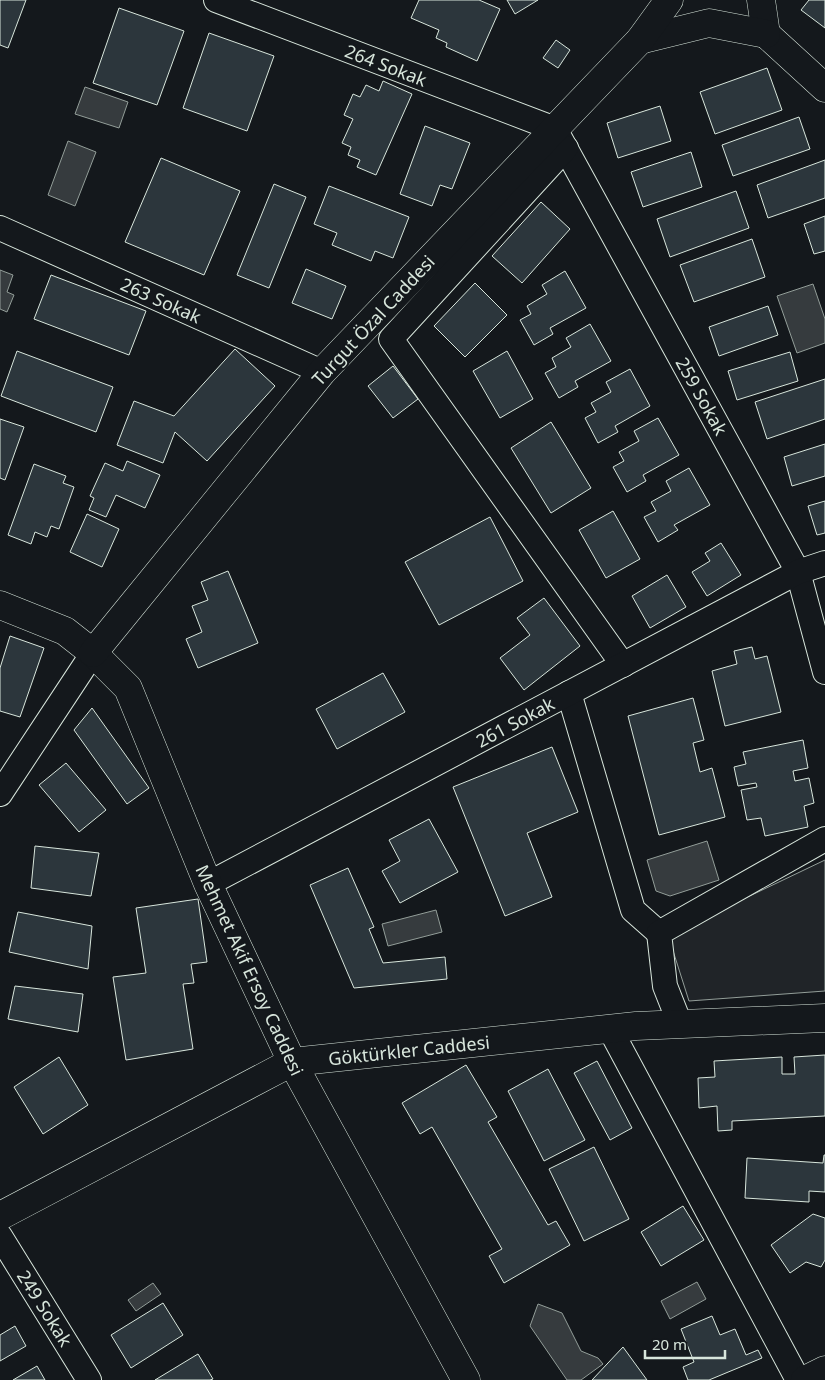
<svg xmlns="http://www.w3.org/2000/svg" width="825" height="1380" font-family="'Noto Sans',sans-serif">
	<style>
		.green { fill: #202428; stroke: #939e99 }
		.water { fill: #363b3e; stroke: #939e99 }
		.building { fill: #2c363c; stroke: #d8e6dc }
		.lines { fill: none; stroke-linecap: round; stroke-linejoin: round }
		.minor-casing { stroke: #d8e6dc; stroke-width: 26 }
		.tertiary-casing { stroke: #d8e6dc; stroke-width: 29 }
		.minor { stroke: #14181c; stroke-width: 24 }
		.tertiary { stroke: #14181c; stroke-width: 28 }
		.labels { text-anchor: middle; dominant-baseline: central; stroke-width: 4; stroke-linejoin: round; paint-order: stroke }
		.street-label { font-size: 18px; fill: #d8e6dc; stroke: #14181c }
	</style>
	<rect width="100%" height="100%" fill="#14181c"/>
	<!-- green -->
	<polygon class="green" points="825,860 825,991 689,1001 668,935"/>
	<!-- water -->
	<g class="water">
		<polygon points="85,87 128,102 119,128 75,114"/>
		<polygon points="68,141 96,152 75,206 48,195"/>
		<polygon points="0,270 13,275 7,292 14,295 7,312 0,309"/>
		<polygon points="813,284 825,319 825,343 797,353 777,296"/>
		<polygon points="707,841 719,880 670,896 656,891 647,860"/>
		<polygon points="436,910 442,932 388,946 382,924"/>
		<polygon points="697,1282 706,1299 670,1319 661,1301"/>
		<polygon points="153,1283 161,1294 136,1311 128,1300"/>
		<polygon points="538,1304 562,1313 581,1351 598,1358 603,1364 581,1380 567,1380 530,1326"/>
	</g>
	<!-- building -->
	<g class="building">
		<polygon points="0,0 26,0 8,48 0,45"/>
		<polygon points="419,0 479,0 500,9 477,61 446,47 447,43 436,38 439,30 411,18"/>
		<polygon points="507,0 538,0 515,14"/>
		<polygon points="809,0 825,0 825,28 801,10"/>
		<polygon points="119,8 184,31 157,105 93,83"/>
		<polygon points="209,33 274,56 247,131 183,108"/>
		<polygon points="556,40 570,50 558,68 543,58"/>
		<polygon points="767,68 782,110 715,134 700,92"/>
		<polygon points="383,81 412,94 376,175 357,167 360,160 348,155 351,147 342,143 353,119 344,115 353,94 360,97 366,85 379,91"/>
		<polygon points="660,106 671,141 618,158 607,123"/>
		<polygon points="799,117 810,149 733,176 722,145"/>
		<polygon points="425,126 470,143 452,189 440,185 432,206 400,194"/>
		<polygon points="691,152 702,187 643,207 631,172"/>
		<polygon points="161,158 240,191 204,275 125,242"/>
		<polygon points="825,160 825,198 768,218 757,185"/>
		<polygon points="274,184 306,197 269,288 237,275"/>
		<polygon points="329,186 409,217 393,258 375,251 371,261 332,245 337,233 314,224"/>
		<polygon points="736,191 749,228 670,257 657,219"/>
		<polygon points="541,202 570,229 522,283 492,256"/>
		<polygon points="825,216 825,251 814,254 804,224"/>
		<polygon points="752,239 765,277 694,302 680,265"/>
		<polygon points="306,269 346,286 332,319 292,303"/>
		<polygon points="565,271 586,308 550,328 553,334 534,345 520,320 531,314 527,306 547,294 542,285"/>
		<polygon points="51,275 146,311 129,355 34,319"/>
		<polygon points="475,283 507,315 465,357 434,326"/>
		<polygon points="768,306 778,335 719,356 709,327"/>
		<polygon points="590,324 611,361 575,381 578,387 559,398 545,373 556,367 552,358 571,347 566,338"/>
		<polygon points="235,349 275,386 207,461 175,432 163,463 117,445 134,401 174,416"/>
		<polygon points="17,351 113,387 96,432 1,396"/>
		<polygon points="507,351 533,399 500,418 473,371"/>
		<polygon points="790,352 798,381 737,400 728,371"/>
		<polygon points="393,366 418,399 393,418 368,386"/>
		<polygon points="630,369 650,406 615,426 618,432 598,443 585,418 596,412 591,403 611,392 606,382"/>
		<polygon points="825,379 825,419 767,439 755,402"/>
		<polygon points="658,418 679,455 643,475 646,481 627,492 613,467 624,461 619,452 639,441 634,431"/>
		<polygon points="0,419 24,427 5,480 0,478"/>
		<polygon points="551,422 591,488 551,513 511,448"/>
		<polygon points="825,444 825,476 792,486 784,457"/>
		<polygon points="127,461 160,475 145,508 116,495 106,517 89,510 94,498 90,496 105,463 123,471"/>
		<polygon points="34,464 66,476 63,483 74,487 59,529 51,526 47,537 35,532 31,544 8,535"/>
		<polygon points="689,468 710,505 674,525 678,530 658,542 644,517 656,511 651,502 671,491 666,481"/>
		<polygon points="825,501 825,533 817,535 808,506"/>
		<polygon points="613,511 640,559 606,578 579,530"/>
		<polygon points="87,514 119,529 102,567 70,552"/>
		<polygon points="490,517 523,581 439,625 405,562"/>
		<polygon points="721,543 741,575 707,596 692,572 710,561 705,553"/>
		<polygon points="228,571 258,643 198,668 186,639 202,632 192,606 208,600 201,582"/>
		<polygon points="667,575 686,607 650,628 632,596"/>
		<polygon points="544,598 580,646 524,690 500,658 530,635 517,618"/>
		<polygon points="10,636 44,648 20,717 0,711 0,668"/>
		<polygon points="752,647 755,659 767,656 781,712 725,726 712,671 737,664 734,651"/>
		<polygon points="383,673 405,712 337,749 316,709"/>
		<polygon points="693,698 704,740 693,743 700,772 712,768 725,817 659,835 628,716"/>
		<polygon points="92,708 149,788 127,804 74,730"/>
		<polygon points="803,740 808,768 793,771 795,781 809,778 814,803 804,806 808,827 765,836 761,818 747,820 741,790 757,787 756,783 738,786 734,767 746,764 743,752"/>
		<polygon points="552,747 578,812 527,833 552,897 505,916 453,787"/>
		<polygon points="66,763 106,810 79,832 39,785"/>
		<polygon points="429,819 458,872 400,903 382,871 400,861 389,840"/>
		<polygon points="35,846 99,853 91,896 31,888"/>
		<polygon points="348,868 374,927 369,929 383,963 445,957 447,979 354,988 310,885"/>
		<polygon points="198,899 207,962 191,964 194,983 183,984 193,1049 126,1060 113,977 146,973 136,908"/>
		<polygon points="18,912 92,926 88,969 9,952"/>
		<polygon points="15,986 83,994 78,1032 8,1019"/>
		<polygon points="825,1055 825,1116 732,1121 732,1130 718,1131 717,1106 699,1108 698,1078 715,1077 714,1061 782,1057 782,1074 795,1074 794,1057"/>
		<polygon points="59,1057 88,1105 43,1134 14,1087"/>
		<polygon points="597,1061 632,1128 610,1140 574,1073"/>
		<polygon points="466,1065 497,1117 488,1122 548,1225 556,1221 570,1245 504,1283 489,1256 502,1249 432,1127 420,1134 402,1103"/>
		<polygon points="548,1069 585,1140 544,1161 508,1091"/>
		<polygon points="594,1147 629,1219 584,1241 549,1169"/>
		<polygon points="824,1155 825,1155 825,1192 809,1191 809,1202 745,1198 747,1158 823,1163"/>
		<polygon points="683,1206 704,1240 661,1266 641,1232"/>
		<polygon points="813,1214 825,1218 825,1260 821,1267 806,1262 790,1273 771,1245"/>
		<polygon points="163,1303 183,1335 131,1368 111,1335"/>
		<polygon points="712,1316 720,1335 735,1329 746,1355 758,1350 762,1358 709,1380 688,1380 683,1367 694,1362 681,1329"/>
		<polygon points="15,1326 26,1346 0,1361 0,1335"/>
		<polygon points="623,1347 647,1380 592,1380"/>
		<polygon points="198,1354 213,1379 210,1380 155,1380"/>
		<polygon points="37,1366 45,1380 13,1380"/>
	</g>
	<g class="lines">
		<defs>
			<g id="minor">
				<polyline points="216,0 555,129 798,572 825,672"/>
				<polyline points="566,148 391,339 623,665"/>
				<polyline points="0,228 322,372"/>
				<polyline points="569,693 633,910 659,933"/>
				<polyline points="0,794 93,653"/>
				<polyline points="208,884 798,572 825,563"/>
				<polyline points="680,1024 665,986 659,933 825,839"/>
				<polyline points="610,1029 798,1380"/>
				<polyline points="0,1236 89,1380"/>
			</g>
			<g id="tertiary">
				<polyline points="761,0 766,34"/>
				<polyline points="766,34 825,88"/>
				<polyline points="640,40 709,23 766,34"/>
				<polyline points="0,605 65,631 93,653 128,688 208,884 292,1062 466,1380"/>
				<polyline points="93,653 322,372 640,40 669,0"/>
				<polyline points="0,1216 292,1062 636,1026 825,1018"/>
				<polyline points="805,1380 825,1370"/>
			</g>
		</defs>
		<!-- minor casing -->
		<use href="#minor" class="minor-casing"/>
		<!-- tertiary casing -->
		<use href="#tertiary" class="tertiary-casing"/>
		<!-- minor -->
		<use href="#minor" class="minor"/>
		<!-- tertiary -->
		<use href="#tertiary" class="tertiary"/>
	</g>
	<g class="labels">
		<!-- street labels -->
		<g class="street-label">
			<text transform="translate(386 65) rotate(21)">264 Sokak</text>
			<text transform="translate(161 300) rotate(24)">263 Sokak</text>
			<text transform="translate(373 320) rotate(-47)">Turgut Özal Caddesi</text>
			<text transform="translate(702 396) rotate(61)">259 Sokak</text>
			<text transform="translate(515 722) rotate(-28)">261 Sokak</text>
			<text transform="translate(250 970) rotate(65)">Mehmet Akif Ersoy Caddesi</text>
			<text transform="translate(409 1050) rotate(-6)">Göktürkler Caddesi</text>
			<text transform="translate(45 1308) rotate(58)">249 Sokak</text>
		</g>
	</g>
	<!-- scale -->
	<path d="M645 1350v8h80v-8" fill="none" stroke="#d8e6dc" stroke-width="2.5"/>
	<text x="652" y="1350" font-size="15" fill="#d8e6dc" stroke="#14181c" stroke-width="4" paint-order="stroke">20 m</text>
</svg>
